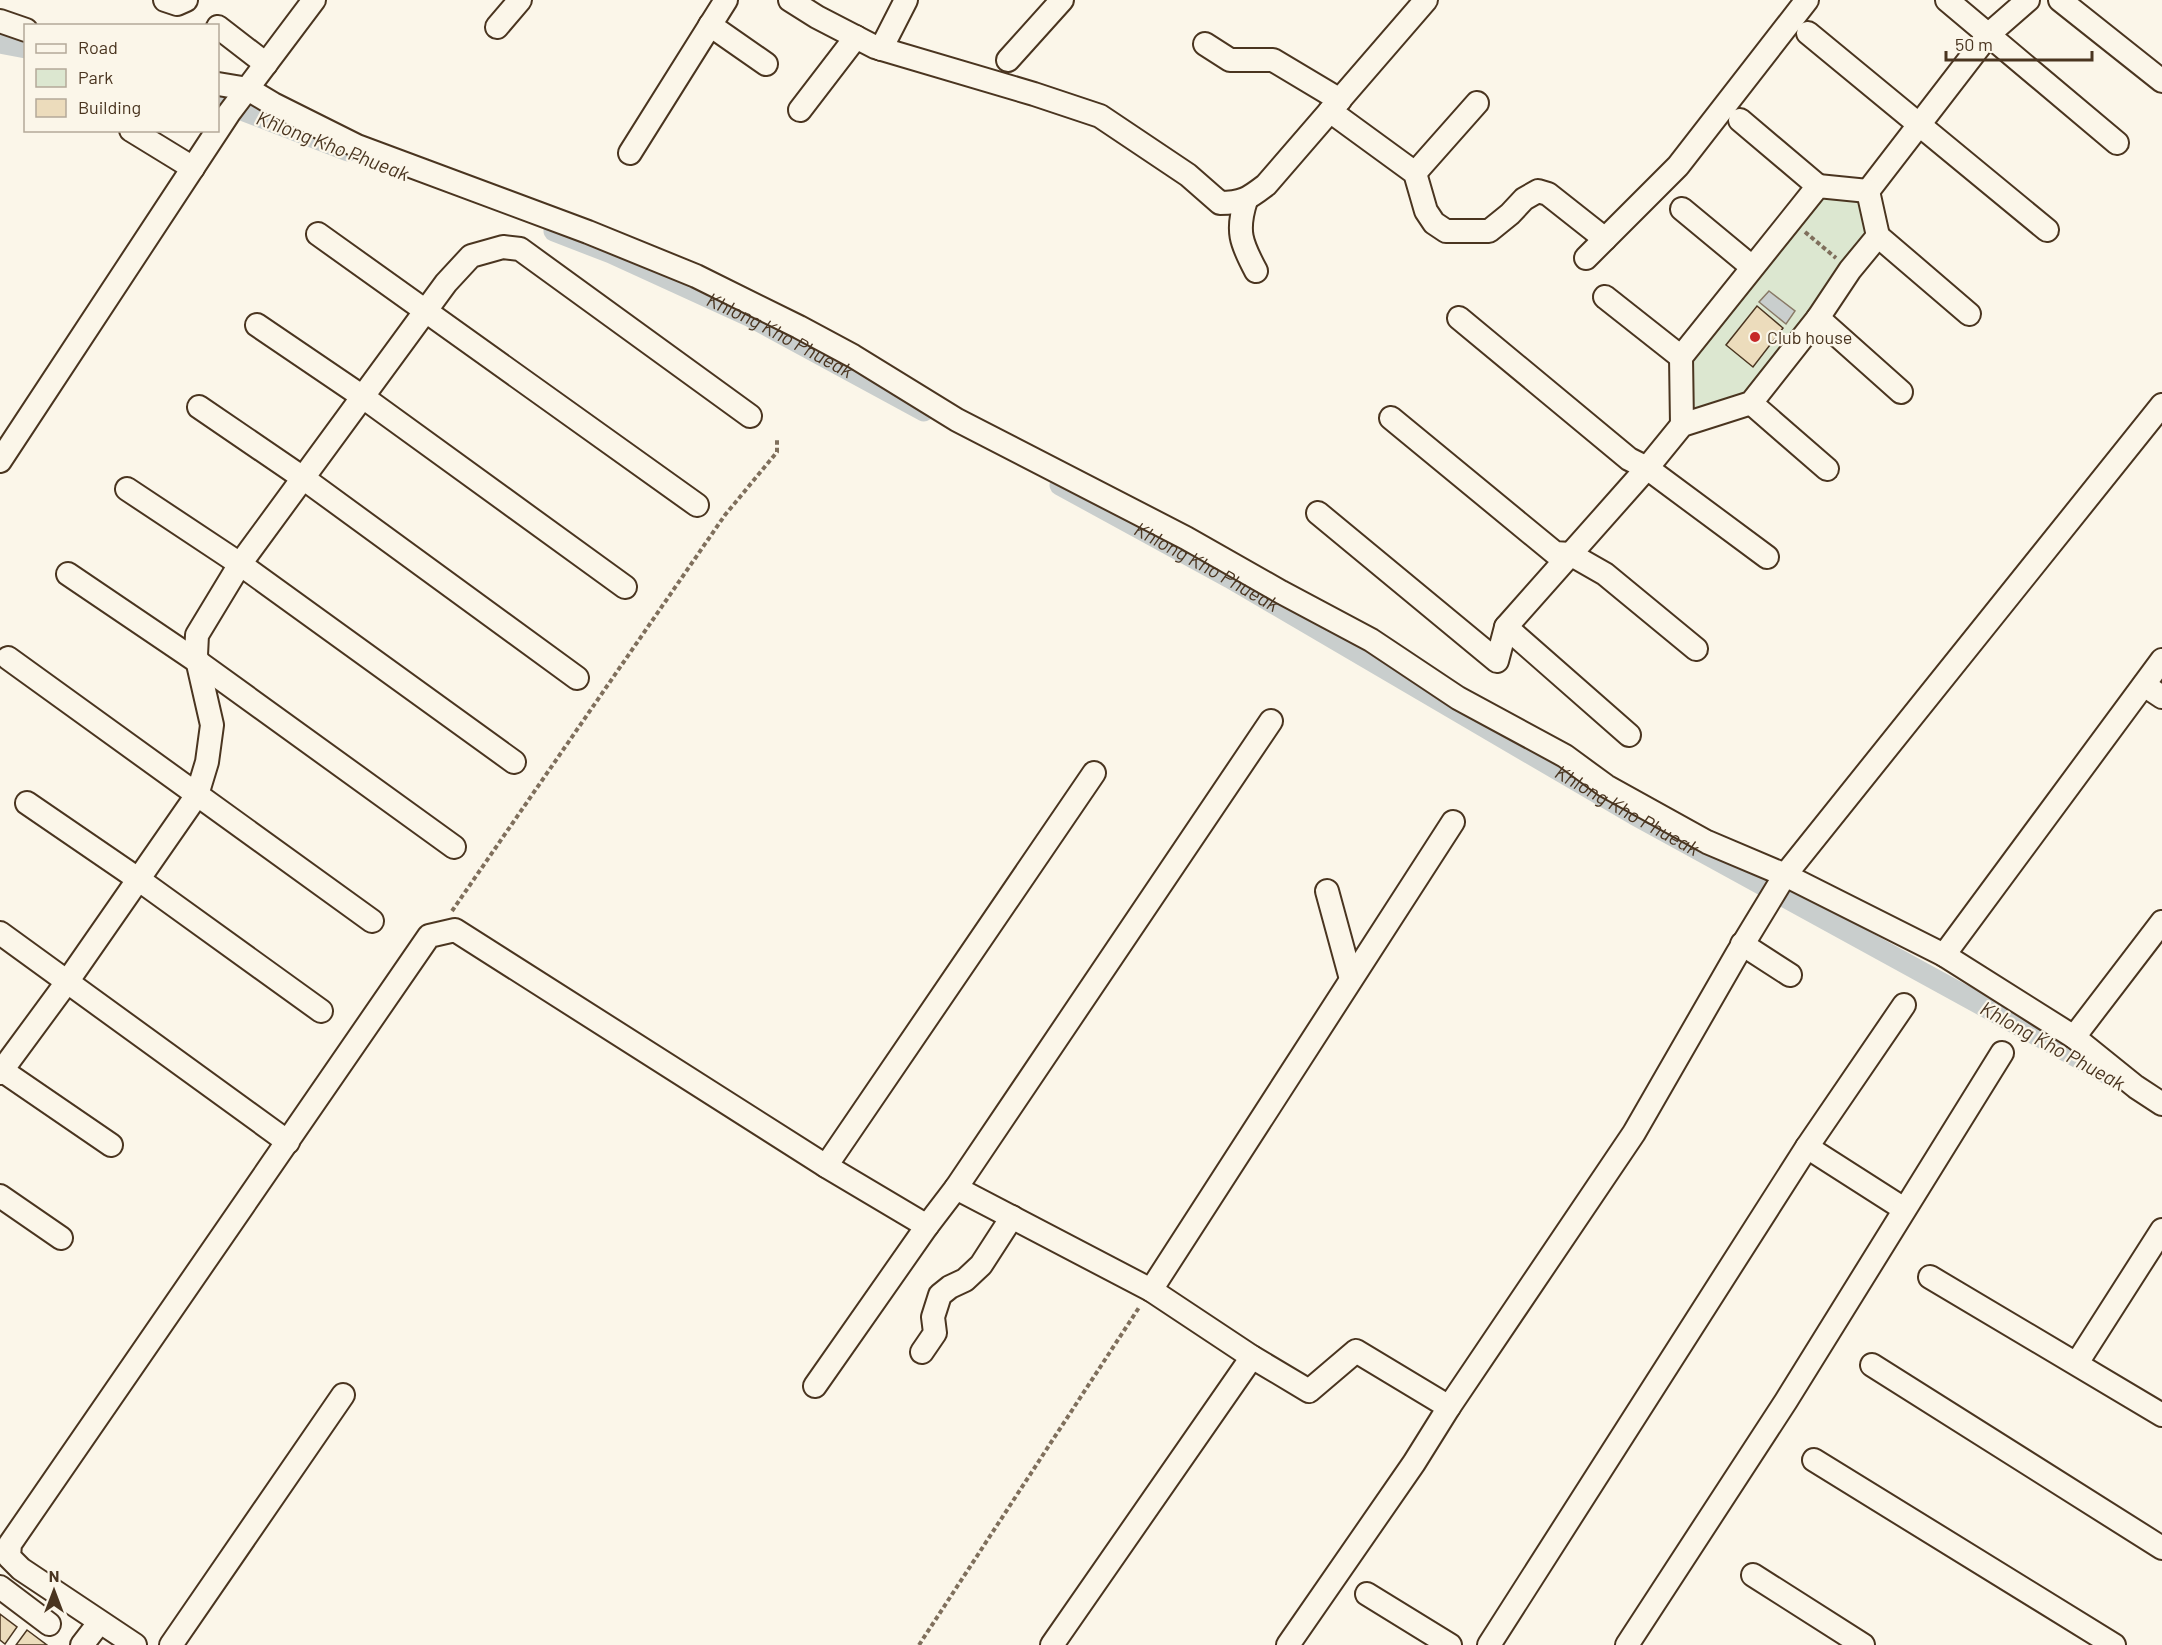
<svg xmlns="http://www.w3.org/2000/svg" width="2162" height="1645" font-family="Barlow,sans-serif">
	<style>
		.green { fill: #dce7d0; stroke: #887966; stroke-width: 1.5 }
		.water { fill: #c9cecd; stroke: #887966; stroke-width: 1.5 }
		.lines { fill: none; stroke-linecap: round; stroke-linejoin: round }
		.canal { stroke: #c9cecd; stroke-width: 21 }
		.building { fill: #ecdcbc; stroke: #4a3520; stroke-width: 1.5 }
		.minor-casing { stroke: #4a3520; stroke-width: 26 }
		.path { stroke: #7f6f5c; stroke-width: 4; stroke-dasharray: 4.5 3; stroke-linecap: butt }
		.minor { stroke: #fbf6e9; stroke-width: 22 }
		.poi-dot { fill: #c62828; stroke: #fbf6e9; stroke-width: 2 }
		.labels { text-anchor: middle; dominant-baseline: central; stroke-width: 4.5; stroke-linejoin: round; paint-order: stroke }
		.poi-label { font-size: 18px; fill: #4a3520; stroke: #fbf6e9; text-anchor: start }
		.water-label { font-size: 20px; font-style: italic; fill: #4a3520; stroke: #fbf6e9 }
	</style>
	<rect width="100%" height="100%" fill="#fbf6e9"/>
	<!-- green -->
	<polygon class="green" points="1818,186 1868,191 1878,236 1751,403 1682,425 1681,357"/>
	<!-- water -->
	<polygon class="water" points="1769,291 1795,311 1786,324 1759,302"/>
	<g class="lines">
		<!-- canal -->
		<g class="canal">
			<polyline points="0,43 26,48"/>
			<polyline points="218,101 348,151"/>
			<path id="s1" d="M554,231L611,253L751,317L924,411"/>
			<path id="s2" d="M1060,485L1230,578L1635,815L2113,1077"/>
		</g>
	</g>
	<!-- building -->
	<g class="building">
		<polygon points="1757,306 1783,328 1753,367 1726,345"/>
		<polygon points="0,1614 17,1627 5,1644 0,1640"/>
		<polygon points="27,1630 47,1645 16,1645"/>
	</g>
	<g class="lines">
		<defs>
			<g id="minor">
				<polyline points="165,0 177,4 186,0"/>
				<path d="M790,0L817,17L875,47L1034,94L1100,116L1188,175L1220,203C1243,203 1249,198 1266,185L1426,0"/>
				<polyline points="1947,0 2117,143"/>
				<polyline points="2060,0 2162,81"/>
				<polyline points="0,21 26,30"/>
				<polyline points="710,25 766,64"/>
				<polyline points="218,27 266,64"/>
				<polyline points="497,27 520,0"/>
				<polyline points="1808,33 2047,230"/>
				<polyline points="1205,44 1230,60 1273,60 1340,100"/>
				<polyline points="881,49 906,0"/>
				<polyline points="1008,60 1062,0"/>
				<polyline points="218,84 248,89 273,104 357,146 588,232 696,276 799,327 853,356 957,420 1186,538 1281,592 1371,640 1458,698 1565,756 1606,786 1707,842 1785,875 1944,955 2074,1037 2136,1087 2162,1104"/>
				<polyline points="800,110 856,37"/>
				<polyline points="1330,111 1415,173 1426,211 1434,223 1446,231 1489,231 1510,214 1524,199 1538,191 1548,194 1605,239"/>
				<polyline points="1740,120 1818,186"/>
				<polyline points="131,130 193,168"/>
				<polyline points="630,153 726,0"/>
				<polyline points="1415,173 1477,103"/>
				<polyline points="1868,191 1989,34 2028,0"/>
				<path d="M1246,200C1236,231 1241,243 1256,271"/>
				<polyline points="1682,209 1752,267"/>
				<polyline points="318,234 697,505"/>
				<polyline points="1878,236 1969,314"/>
				<polyline points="1586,258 1678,166 1807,0"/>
				<polyline points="1605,297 1681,357"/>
				<polyline points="1459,318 1629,459 1647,468 1767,557"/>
				<polyline points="1818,318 1901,392"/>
				<polyline points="257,325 363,397 625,587"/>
				<polyline points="1751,403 1827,469"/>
				<polyline points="199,407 303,478 577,678"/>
				<polyline points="1391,418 1555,553 1570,554 1605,574 1696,649"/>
				<polyline points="1682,425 1681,357 1818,186 1868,191"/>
				<polyline points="0,461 229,113 314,0"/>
				<polyline points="127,489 240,564 514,762"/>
				<polyline points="1318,513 1497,661 1506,627 1647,468 1682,425 1751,403 1818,318 1850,270 1878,236 1868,191"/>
				<polyline points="68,574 198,662 454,847"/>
				<polyline points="1506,627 1629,735"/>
				<polyline points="8,658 372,921"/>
				<polyline points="2144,685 2162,697"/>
				<polyline points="27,803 138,879 321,1011"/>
				<polyline points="1327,891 1351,979"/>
				<polyline points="0,933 288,1142"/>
				<polyline points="1742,944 1790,975"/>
				<polyline points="1944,955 2162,660"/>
				<polyline points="2074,1037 2162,922"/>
				<polyline points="0,1069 111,1145"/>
				<polyline points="0,1073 67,982 197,795 207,762 212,725 196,655 197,635 240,564 446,283 471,256 503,247 520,249 750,416"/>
				<polyline points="1807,1147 1904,1209"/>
				<polyline points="826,1166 1094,773"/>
				<polyline points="956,1188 1151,1290 1252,1357 1309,1391 1356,1351 1449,1407"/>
				<polyline points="0,1196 61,1238"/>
				<polyline points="1930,1277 2162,1415"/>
				<polyline points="1151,1290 1453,822"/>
				<polyline points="922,1352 935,1333 933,1317 940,1295 950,1287 965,1280 981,1265 1012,1217"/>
				<polyline points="2077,1363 2162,1230"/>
				<polyline points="1872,1365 2162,1548"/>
				<polyline points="815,1386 927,1226 956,1188 1271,721"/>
				<polyline points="1814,1460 2114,1645"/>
				<polyline points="1753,1575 1863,1645"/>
				<polyline points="0,1587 49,1624"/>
				<polyline points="1367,1594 1450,1645"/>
				<polyline points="82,1645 99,1623"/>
				<polyline points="135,1645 21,1569 9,1557 10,1544 429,936 455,930 826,1166 927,1226"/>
				<polyline points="171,1645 343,1395"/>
				<polyline points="1052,1645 1252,1357"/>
				<polyline points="1288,1645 1414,1463 1449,1407 1634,1133 1737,954 1785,875 2162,405"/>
				<polyline points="1489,1645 1807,1147 1904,1005"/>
				<polyline points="1627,1645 1786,1401 2002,1053"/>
			</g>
		</defs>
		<!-- minor casing -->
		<use href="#minor" class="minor-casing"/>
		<!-- path -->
		<g class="path">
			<polyline points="1805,232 1836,258"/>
			<polyline points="452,911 725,515 777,452 777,440"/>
			<polyline points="919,1645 1140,1306"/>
		</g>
		<!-- minor -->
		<use href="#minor" class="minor"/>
	</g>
	<!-- markers -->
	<circle class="poi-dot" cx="1755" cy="337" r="6"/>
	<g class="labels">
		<!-- poi labels -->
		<g class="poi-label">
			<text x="1767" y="337">Club house</text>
		</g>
		<!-- water labels -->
		<g class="water-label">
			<text transform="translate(333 145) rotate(21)">Khlong Kho Phueak</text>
			<text stroke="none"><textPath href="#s1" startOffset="249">Khlong Kho Phueak</textPath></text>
			<text stroke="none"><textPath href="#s2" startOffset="168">Khlong Kho Phueak</textPath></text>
			<text stroke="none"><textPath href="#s2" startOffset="654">Khlong Kho Phueak</textPath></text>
			<text transform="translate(2053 1045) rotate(29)">Khlong Kho Phueak</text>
		</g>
	</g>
	<!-- legend -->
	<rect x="24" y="24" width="195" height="108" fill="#fbf6e9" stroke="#b4a999" stroke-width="1.5"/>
	<rect x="36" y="44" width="30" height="9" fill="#fbf6e9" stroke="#b4a999" stroke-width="1.5"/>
	<text x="78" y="54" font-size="18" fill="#4a3520">Road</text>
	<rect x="36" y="69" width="30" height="18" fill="#dce7d0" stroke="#b4a999" stroke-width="1.5"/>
	<text x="78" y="84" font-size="18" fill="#4a3520">Park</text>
	<rect x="36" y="99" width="30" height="18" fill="#ecdcbc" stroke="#b4a999" stroke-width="1.5"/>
	<text x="78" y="114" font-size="18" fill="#4a3520">Building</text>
	<!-- north arrow -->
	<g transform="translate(54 1591)" stroke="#fbf6e9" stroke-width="4.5" paint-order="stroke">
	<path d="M0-4.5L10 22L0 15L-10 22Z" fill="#4a3520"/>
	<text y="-9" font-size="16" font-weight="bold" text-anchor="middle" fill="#4a3520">N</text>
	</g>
	<!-- scale -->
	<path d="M1946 51v9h146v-9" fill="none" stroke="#4a3520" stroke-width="3"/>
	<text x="1955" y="51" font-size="18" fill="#4a3520" stroke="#fbf6e9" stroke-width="4.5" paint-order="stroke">50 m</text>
</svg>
